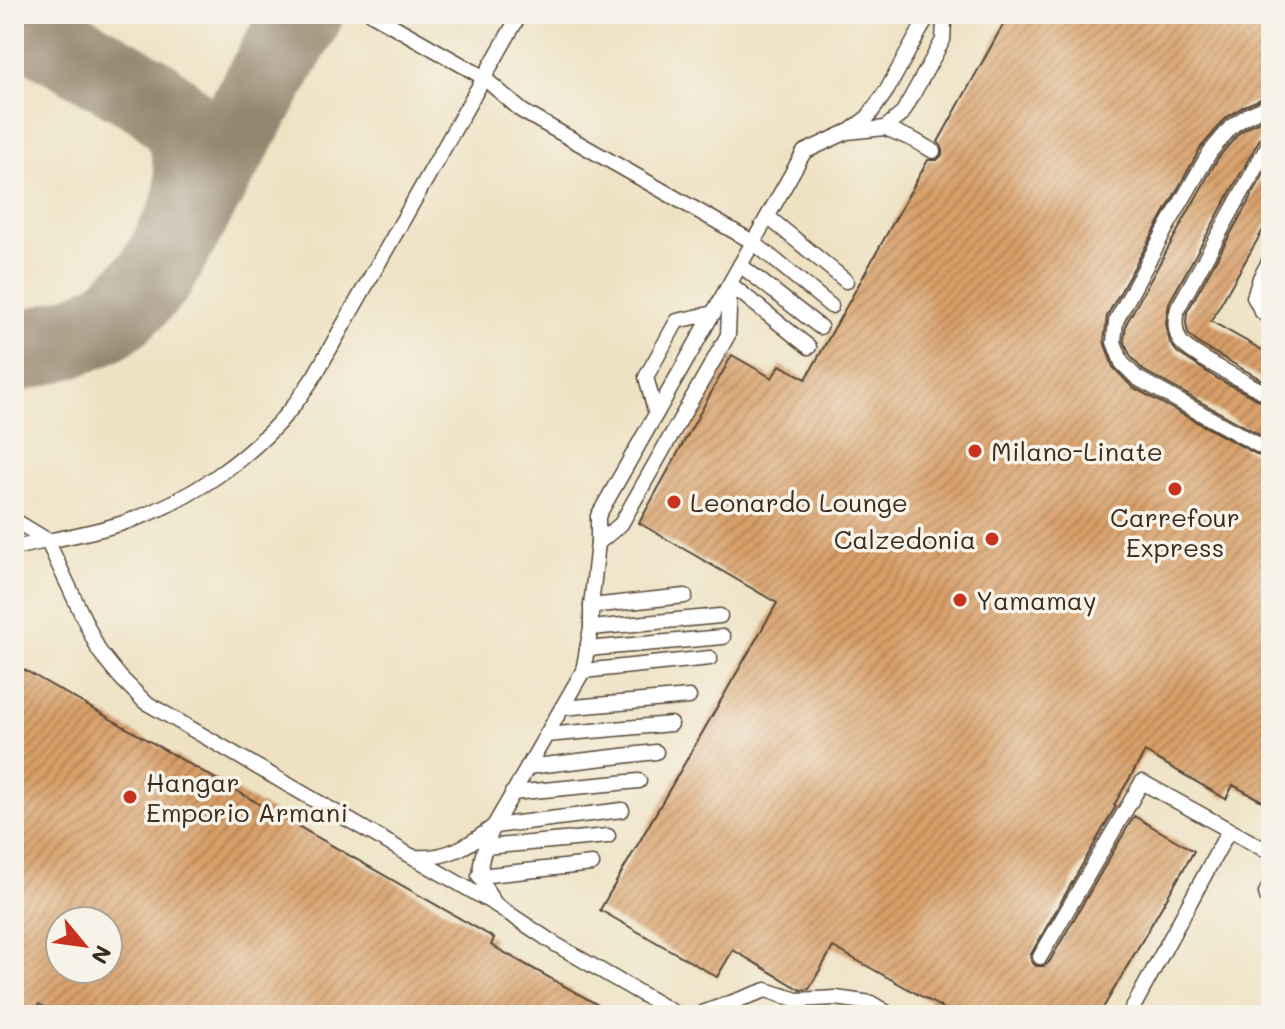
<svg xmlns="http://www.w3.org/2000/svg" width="1285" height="1029" font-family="Mali,sans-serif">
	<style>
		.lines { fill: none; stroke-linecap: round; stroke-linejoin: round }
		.taxiway { stroke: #948670; stroke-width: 80 }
		.building { fill: url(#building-hatch); fill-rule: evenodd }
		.lane-casing { stroke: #564637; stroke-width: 17 }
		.lane { stroke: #fff; stroke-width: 14 }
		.poi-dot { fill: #c8321e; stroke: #f7f3e8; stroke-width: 3 }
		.labels { text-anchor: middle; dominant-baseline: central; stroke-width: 7; stroke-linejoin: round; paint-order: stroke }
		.poi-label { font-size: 26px; fill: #3b2a1e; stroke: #f7f3e8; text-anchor: start }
	</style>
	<defs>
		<pattern id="building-hatch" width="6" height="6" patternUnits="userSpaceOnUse" patternTransform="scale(2)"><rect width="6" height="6" fill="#d89f68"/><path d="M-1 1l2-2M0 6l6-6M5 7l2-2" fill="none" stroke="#b08255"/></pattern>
	</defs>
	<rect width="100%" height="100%" fill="#f7f3e8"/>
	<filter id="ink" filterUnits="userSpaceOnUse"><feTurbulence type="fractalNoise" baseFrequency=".0125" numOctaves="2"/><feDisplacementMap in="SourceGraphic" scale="16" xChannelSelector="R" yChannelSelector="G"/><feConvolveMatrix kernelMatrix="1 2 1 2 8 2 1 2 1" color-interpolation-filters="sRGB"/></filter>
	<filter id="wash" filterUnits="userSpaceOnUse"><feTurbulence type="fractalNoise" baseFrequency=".006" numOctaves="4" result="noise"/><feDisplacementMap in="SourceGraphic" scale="32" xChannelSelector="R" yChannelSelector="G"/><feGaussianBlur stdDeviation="1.8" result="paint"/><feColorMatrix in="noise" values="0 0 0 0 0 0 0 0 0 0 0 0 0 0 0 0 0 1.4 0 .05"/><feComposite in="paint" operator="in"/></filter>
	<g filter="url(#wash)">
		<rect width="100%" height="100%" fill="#eee2c3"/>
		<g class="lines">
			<!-- taxiway -->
			<g class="taxiway">
				<polyline points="14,19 153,98 179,120 189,142 194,169 195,189 187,218"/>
				<path d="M14,353C43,345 76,338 103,323C123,313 138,293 154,277L303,14"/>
			</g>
		</g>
		<g id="blocks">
			<!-- building -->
			<g class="building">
				<polygon points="1009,14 1271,14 1271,95 1244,106 1226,118 1201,147 1107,316 1104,341 1113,367 1132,387 1271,462 1271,806 1233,785 1226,799 1145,752 1114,805 1116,806 1030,956 1031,961 1036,966 1044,966 1049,962 1134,816 1194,851 1099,1015 955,1015 833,947 809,989 801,990 733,950 717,977 600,910 777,603 639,523 732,355 772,378 780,365 806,379 928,160 937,160 942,155 942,147 938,142"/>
				<polygon points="1271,116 1271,130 1262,135 1169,303 1166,323 1170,343 1178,353 1216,378 1271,406 1271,441 1143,370 1131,357 1124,341 1126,324 1218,158 1239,133 1253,124"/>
				<polygon points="1271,161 1271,216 1211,321 1271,355 1271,385 1199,344 1188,334 1186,323 1187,312"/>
				<path d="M16,665L494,938L491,945L616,1015H58L39,1004L32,1015H14V669L15,670ZM60,921H108V969H60Z"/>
			</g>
		</g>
	</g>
	<g filter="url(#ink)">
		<use href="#blocks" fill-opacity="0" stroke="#564637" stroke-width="2"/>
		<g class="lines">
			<defs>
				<g id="lane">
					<polyline points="372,14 483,77 522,111 753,242 831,306"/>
					<polyline points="1271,105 1248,115 1232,126 1210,152 1168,225 1116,321 1114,342 1122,363 1137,378 1271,452"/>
					<polyline points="885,128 902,114 943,40 944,22 938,14"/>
					<polyline points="851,130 868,117 887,90 929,14"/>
					<path d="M1271,140L1178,308C1175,319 1174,328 1179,339C1185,353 1254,386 1271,396"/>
					<polyline points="768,217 846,281"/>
					<polyline points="1271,258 1260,278 1254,297 1262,312 1271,320"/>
					<polyline points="740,265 820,327"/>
					<polyline points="730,284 809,347"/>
					<polyline points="656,414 804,152 847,132 885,128 914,140 933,151"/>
					<polyline points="14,520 47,540 99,651 120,677 145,702 496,905 555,944 678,1015"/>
					<polyline points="598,543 598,516 656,414 646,377 677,321 714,313"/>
					<path d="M14,548C52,539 92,534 129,521C190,500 248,460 290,410C299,399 307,387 315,375L520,14"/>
					<polyline points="591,606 685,596"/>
					<polyline points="591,628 720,616"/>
					<polyline points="587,649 723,637"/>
					<polyline points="583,671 710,658"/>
					<polyline points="562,708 689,697"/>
					<polyline points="546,735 671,724"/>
					<polyline points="527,767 656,752"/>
					<polyline points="512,793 639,781"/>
					<polyline points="494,826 583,671 591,628 591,606 598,543 621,524 728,335 730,284"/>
					<polyline points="494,826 622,810"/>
					<polyline points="485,847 608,836"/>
					<path d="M414,857C446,860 470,845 494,826C481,856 472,874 494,902"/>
					<polyline points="479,876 592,864"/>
					<polyline points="1271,883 1266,893 1271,908"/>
					<polyline points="1040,957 1142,782 1271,853"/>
					<polyline points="706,1015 702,1013 766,990 797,1000 836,998 871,1003 891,1015"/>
					<polyline points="1129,1015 1229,830"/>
				</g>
			</defs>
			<!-- lane casing -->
			<use href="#lane" class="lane-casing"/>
			<!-- lane -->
			<use href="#lane" class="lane"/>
		</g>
	</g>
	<!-- markers -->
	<g class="poi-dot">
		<circle cx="975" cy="451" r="8"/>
		<circle cx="1175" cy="489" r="8"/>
		<circle cx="674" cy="502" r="8"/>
		<circle cx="992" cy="539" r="8"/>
		<circle cx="960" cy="600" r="8"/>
		<circle cx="130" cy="797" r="8"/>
	</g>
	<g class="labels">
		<!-- poi labels -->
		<g class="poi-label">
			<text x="991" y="451">Milano-Linate</text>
			<text x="690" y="502">Leonardo Lounge</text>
			<text x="1175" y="517" text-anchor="middle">Carrefour<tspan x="1175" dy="30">Express</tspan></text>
			<text x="976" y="539" text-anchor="end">Calzedonia</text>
			<text x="976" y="600">Yamamay</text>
			<text x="146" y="782">Hangar<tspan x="146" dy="30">Emporio Armani</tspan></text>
		</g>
	</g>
	<!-- margin -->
	<rect width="1285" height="1029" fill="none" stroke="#f7f3e8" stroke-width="48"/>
	<!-- north arrow -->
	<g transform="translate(84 945) rotate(119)"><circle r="38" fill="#f7f3e8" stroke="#aca397" stroke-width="2"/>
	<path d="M0-6L14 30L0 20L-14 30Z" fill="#c8321e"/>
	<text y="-12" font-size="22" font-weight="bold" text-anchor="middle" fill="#3b2a1e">N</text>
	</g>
</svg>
